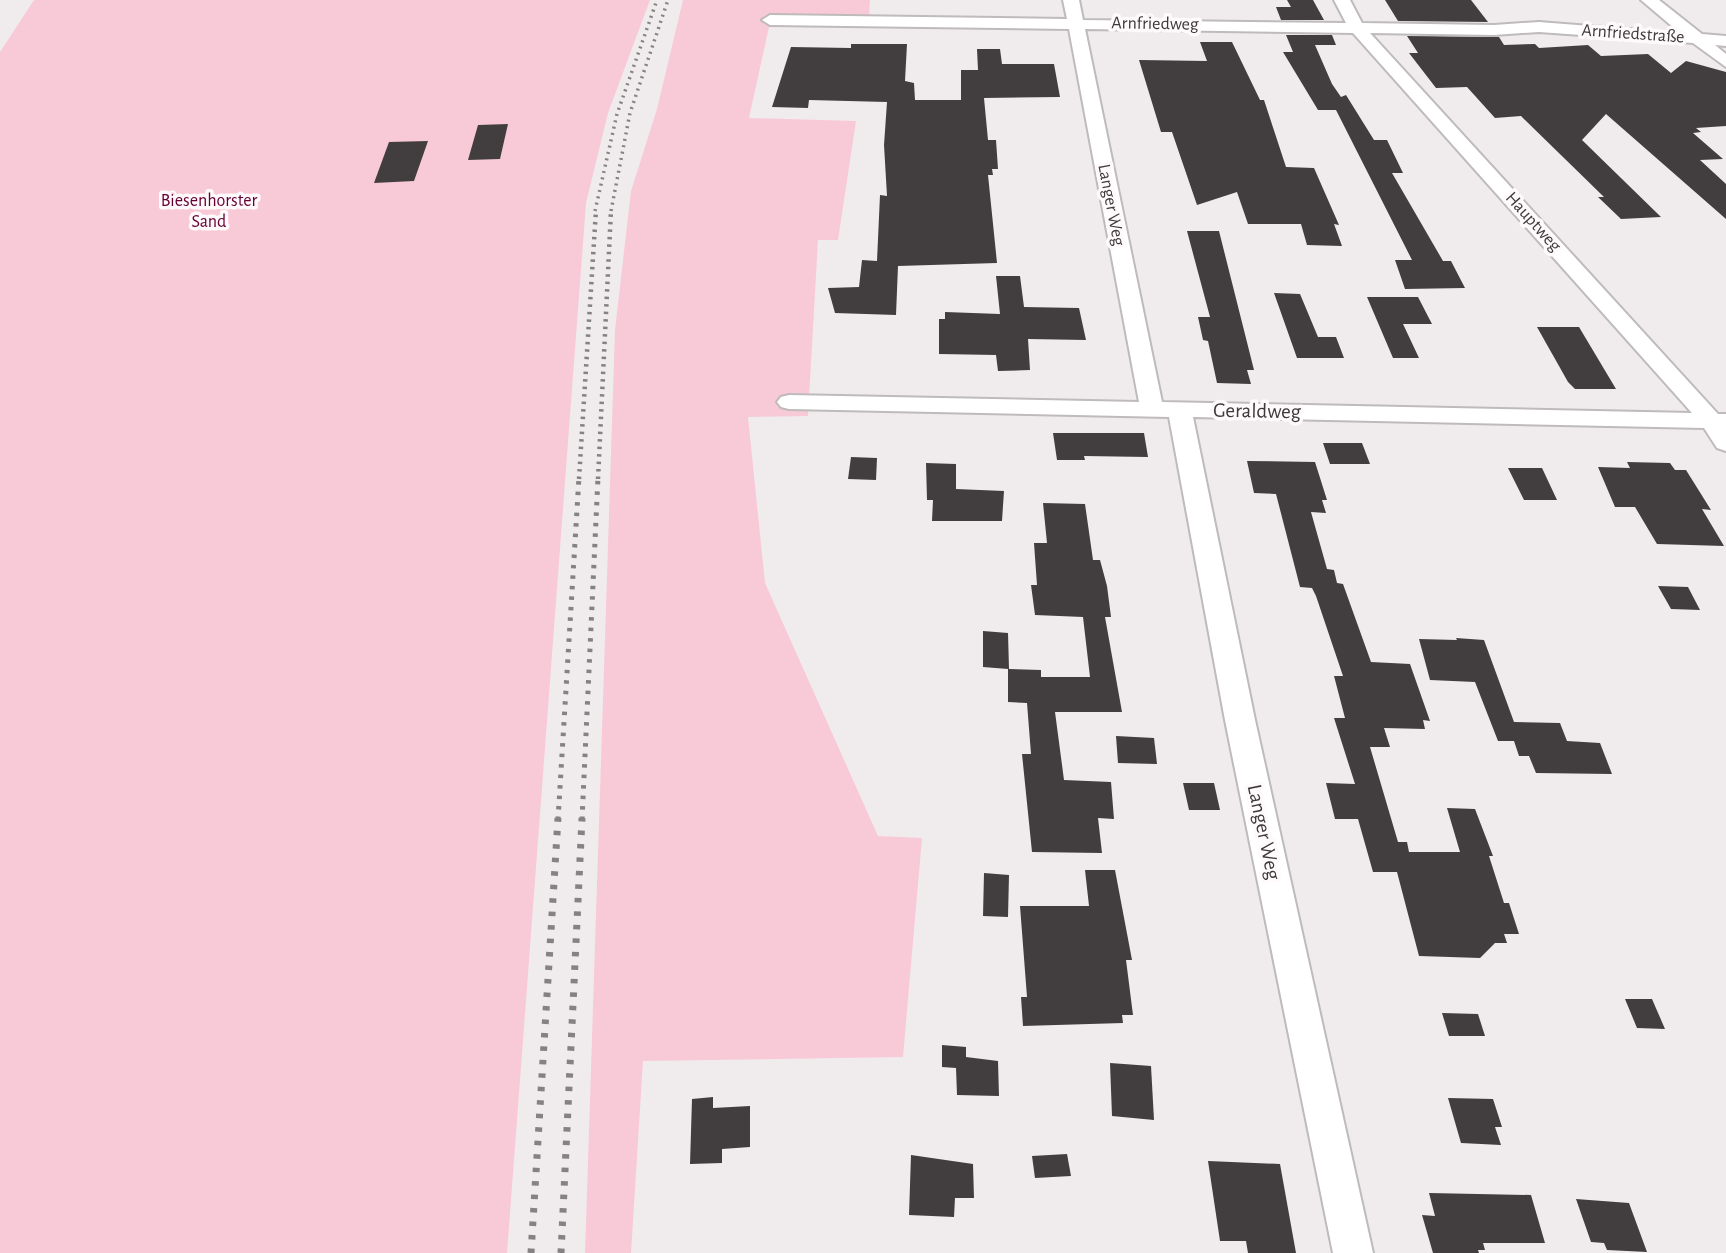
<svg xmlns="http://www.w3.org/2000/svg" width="1726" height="1253" font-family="'Alegreya Sans',sans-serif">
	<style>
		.green { fill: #f8cad7 }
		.building { fill: #423e3f }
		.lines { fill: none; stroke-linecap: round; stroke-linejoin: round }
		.minor-casing { stroke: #bfbabb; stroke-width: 4 }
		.minor { fill: #fff; fill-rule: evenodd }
		.rail-far3 { stroke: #858283; stroke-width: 3.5; stroke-dasharray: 2 4.5; stroke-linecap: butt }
		.rail-far2 { stroke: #858283; stroke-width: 4.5; stroke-dasharray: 2.5 5; stroke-linecap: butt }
		.rail-far1 { stroke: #858283; stroke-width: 5; stroke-dasharray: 3.5 7; stroke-linecap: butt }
		.rail { stroke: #858283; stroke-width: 7; stroke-dasharray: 4.5 9; stroke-linecap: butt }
		.labels { text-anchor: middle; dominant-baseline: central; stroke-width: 7; stroke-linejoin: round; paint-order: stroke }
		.far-street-label { font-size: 18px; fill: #3c3a3b; stroke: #fef9fa }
		.far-park-label { font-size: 18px; fill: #660034; stroke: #fef9fa }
		.street-label { font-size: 21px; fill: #3c3a3b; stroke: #fef9fa }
	</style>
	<rect width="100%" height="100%" fill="#f0eced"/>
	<!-- green -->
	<g class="green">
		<polygon points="34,0 650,0 608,113 586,203 507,1253 0,1253 0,52"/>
		<polygon points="683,0 870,0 869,17 778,23 769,27 749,118 856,121 838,240 818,240 808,416 748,417 765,583 878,836 922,838 903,1057 643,1061 631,1253 585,1253 615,330 631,191 657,109"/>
	</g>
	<!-- building -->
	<g class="building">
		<polygon points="1287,0 1313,0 1324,20 1281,20 1276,7 1291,7"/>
		<polygon points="1385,0 1471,0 1488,22 1398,21"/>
		<polygon points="1286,35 1332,35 1336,45 1315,45 1332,84 1341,97 1346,95 1374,140 1387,140 1403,173 1392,173 1443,261 1451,261 1465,288 1405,289 1395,260 1412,260 1336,110 1318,110 1283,52 1293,52"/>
		<polygon points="1407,36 1499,37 1504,45 1535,44 1539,48 1588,45 1601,56 1648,54 1671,73 1686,61 1726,72 1726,126 1696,128 1701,132 1693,133 1723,159 1700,160 1726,184 1726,219 1606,114 1582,140 1661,217 1621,219 1598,197 1604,197 1521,116 1495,118 1467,87 1436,88 1409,53 1418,53"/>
		<polygon points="1200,42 1232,42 1260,100 1264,100 1286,167 1314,168 1339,225 1334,224 1342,246 1307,245 1301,224 1248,224 1237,192 1197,205 1172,132 1161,132 1139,60 1207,61"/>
		<polygon points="851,44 907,44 905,81 914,83 915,100 961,100 961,70 978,70 977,49 1000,49 1002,64 1054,64 1060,97 984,98 988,140 996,140 998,169 992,169 993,175 988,175 997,263 898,266 896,315 835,313 828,288 859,287 862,260 877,261 880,195 887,196 884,145 887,102 809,100 808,108 772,107 791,47 851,48"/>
		<polygon points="508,124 500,159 468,160 478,125"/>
		<polygon points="428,141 414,181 374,183 389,142"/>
		<polygon points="1187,231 1219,231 1254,370 1247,370 1251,384 1217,383 1208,341 1203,340 1198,317 1210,317"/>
		<polygon points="996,276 1020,276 1024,307 1079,308 1086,340 1028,339 1030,370 998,371 996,355 939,354 939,319 945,319 945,312 1000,314"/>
		<polygon points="1274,293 1300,294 1318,337 1336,337 1344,358 1297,358"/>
		<polygon points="1367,297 1418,297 1432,324 1403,324 1419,358 1393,358"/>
		<polygon points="1537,327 1579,327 1616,389 1575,389 1568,382"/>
		<polygon points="1053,433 1144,433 1148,457 1084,456 1085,460 1057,460"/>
		<polygon points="1323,443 1362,443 1370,464 1330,464"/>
		<polygon points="851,457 877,458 876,480 848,479"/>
		<polygon points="1247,461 1315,462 1327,500 1322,500 1326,513 1311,512 1327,569 1334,570 1337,583 1343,584 1371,662 1410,664 1430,721 1423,720 1425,729 1384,728 1390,747 1370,747 1398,842 1407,842 1409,852 1460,852 1447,808 1475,809 1493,856 1489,856 1504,903 1509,903 1519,934 1504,934 1507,943 1495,943 1480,958 1419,956 1397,872 1373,872 1358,819 1335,819 1326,783 1355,784 1334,718 1345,718 1334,676 1343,676 1316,596 1312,588 1300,587 1276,494 1254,493"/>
		<polygon points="1627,462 1670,463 1675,470 1686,470 1711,510 1702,509 1724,546 1657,544 1635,507 1615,507 1598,467 1630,468"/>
		<polygon points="926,463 956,464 956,489 1004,491 1002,521 932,521 933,500 927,500"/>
		<polygon points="1508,468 1542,468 1557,500 1524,500"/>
		<polygon points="1043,503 1085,504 1093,560 1100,560 1107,586 1111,617 1105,617 1122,712 1055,712 1064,780 1111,782 1114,819 1098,818 1102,853 1032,852 1022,754 1031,754 1027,703 1008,702 1008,669 983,667 983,631 1008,633 1009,669 1041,670 1041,677 1090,677 1083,617 1035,615 1031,585 1037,585 1034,543 1047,543"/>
		<polygon points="1658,586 1688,587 1700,610 1671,609"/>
		<polygon points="1456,638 1484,640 1514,722 1560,723 1567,741 1600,743 1612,774 1536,773 1529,756 1519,756 1514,741 1498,741 1475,682 1430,680 1419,639 1457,640"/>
		<polygon points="1116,736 1154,738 1157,764 1118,763"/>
		<polygon points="1183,783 1214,783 1220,810 1189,810"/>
		<polygon points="1085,870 1115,870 1132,960 1126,960 1133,1015 1122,1015 1123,1023 1023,1026 1021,997 1027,997 1020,906 1089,906"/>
		<polygon points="984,873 1009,875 1008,917 983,916"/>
		<polygon points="1625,999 1652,999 1665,1029 1637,1028"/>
		<polygon points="1442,1013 1478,1014 1485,1036 1449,1036"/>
		<polygon points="942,1045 966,1047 966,1057 998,1061 999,1096 957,1095 956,1068 942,1067"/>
		<polygon points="1110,1063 1151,1066 1154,1120 1112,1116"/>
		<polygon points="713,1097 713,1108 750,1106 750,1147 722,1149 722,1163 690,1164 692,1099"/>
		<polygon points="1448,1098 1493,1099 1502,1127 1495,1127 1501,1145 1461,1143"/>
		<polygon points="1067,1154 1071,1176 1035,1178 1032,1156"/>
		<polygon points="911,1155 973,1164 974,1198 955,1198 954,1217 909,1215"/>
		<polygon points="1208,1161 1280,1164 1296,1253 1248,1253 1246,1241 1220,1241"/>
		<polygon points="1429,1193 1531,1195 1545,1243 1483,1243 1485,1250 1478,1250 1479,1253 1433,1253 1422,1215 1435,1216"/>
		<polygon points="1576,1199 1629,1203 1647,1252 1607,1250 1604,1243 1591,1242"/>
	</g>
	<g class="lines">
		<defs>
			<path id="minor" d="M1063,0H1079L1083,20L1346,23L1334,0H1350L1362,23L1494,25L1539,22L1680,33L1641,0H1659L1702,34L1726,36V46L1715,45L1726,54V67L1693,43L1539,32L1494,35L1370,33L1718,414H1726V451L1717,448L1704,428L1193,417L1255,720L1373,1253H1333L1225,720L1169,417L789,409L781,407L777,402L781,397L789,395L1139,402L1069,29L770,25L762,20L770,15L1067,19ZM1085,29L1353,33L1692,413L1162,402Z"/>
		</defs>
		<!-- minor casing -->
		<use href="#minor" class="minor-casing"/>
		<!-- minor -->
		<use href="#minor" class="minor"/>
		<!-- rail-far3 -->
		<g class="rail-far3">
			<polyline points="595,211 617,114 657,0"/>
			<polyline points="611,211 630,113 668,0"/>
		</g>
		<!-- rail-far2 -->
		<g class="rail-far2">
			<polyline points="579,479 596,210"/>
			<polyline points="598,479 611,210"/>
		</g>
		<!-- rail-far1 -->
		<g class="rail-far1">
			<polyline points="558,820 579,477"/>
			<polyline points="582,820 598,477"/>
		</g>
		<!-- rail -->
		<g class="rail">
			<polyline points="531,1253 558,818"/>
			<polyline points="561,1253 582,818"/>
		</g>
	</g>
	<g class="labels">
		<!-- far-street labels -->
		<g class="far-street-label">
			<text transform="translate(1155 24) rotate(1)">Arnfriedweg</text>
			<text transform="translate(1633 34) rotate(4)">Arnfriedstraße</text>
			<text transform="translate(1111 205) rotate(79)">Langer Weg</text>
			<text transform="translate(1533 222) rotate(48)">Hauptweg</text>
		</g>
		<!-- far-park labels -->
		<g class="far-park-label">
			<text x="209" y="201">Biesenhorster<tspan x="209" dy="21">Sand</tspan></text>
		</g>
		<!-- street labels -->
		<g class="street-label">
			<text transform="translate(1257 411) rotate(1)">Geraldweg</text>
			<text transform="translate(1264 832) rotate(78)">Langer Weg</text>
		</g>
	</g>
</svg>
